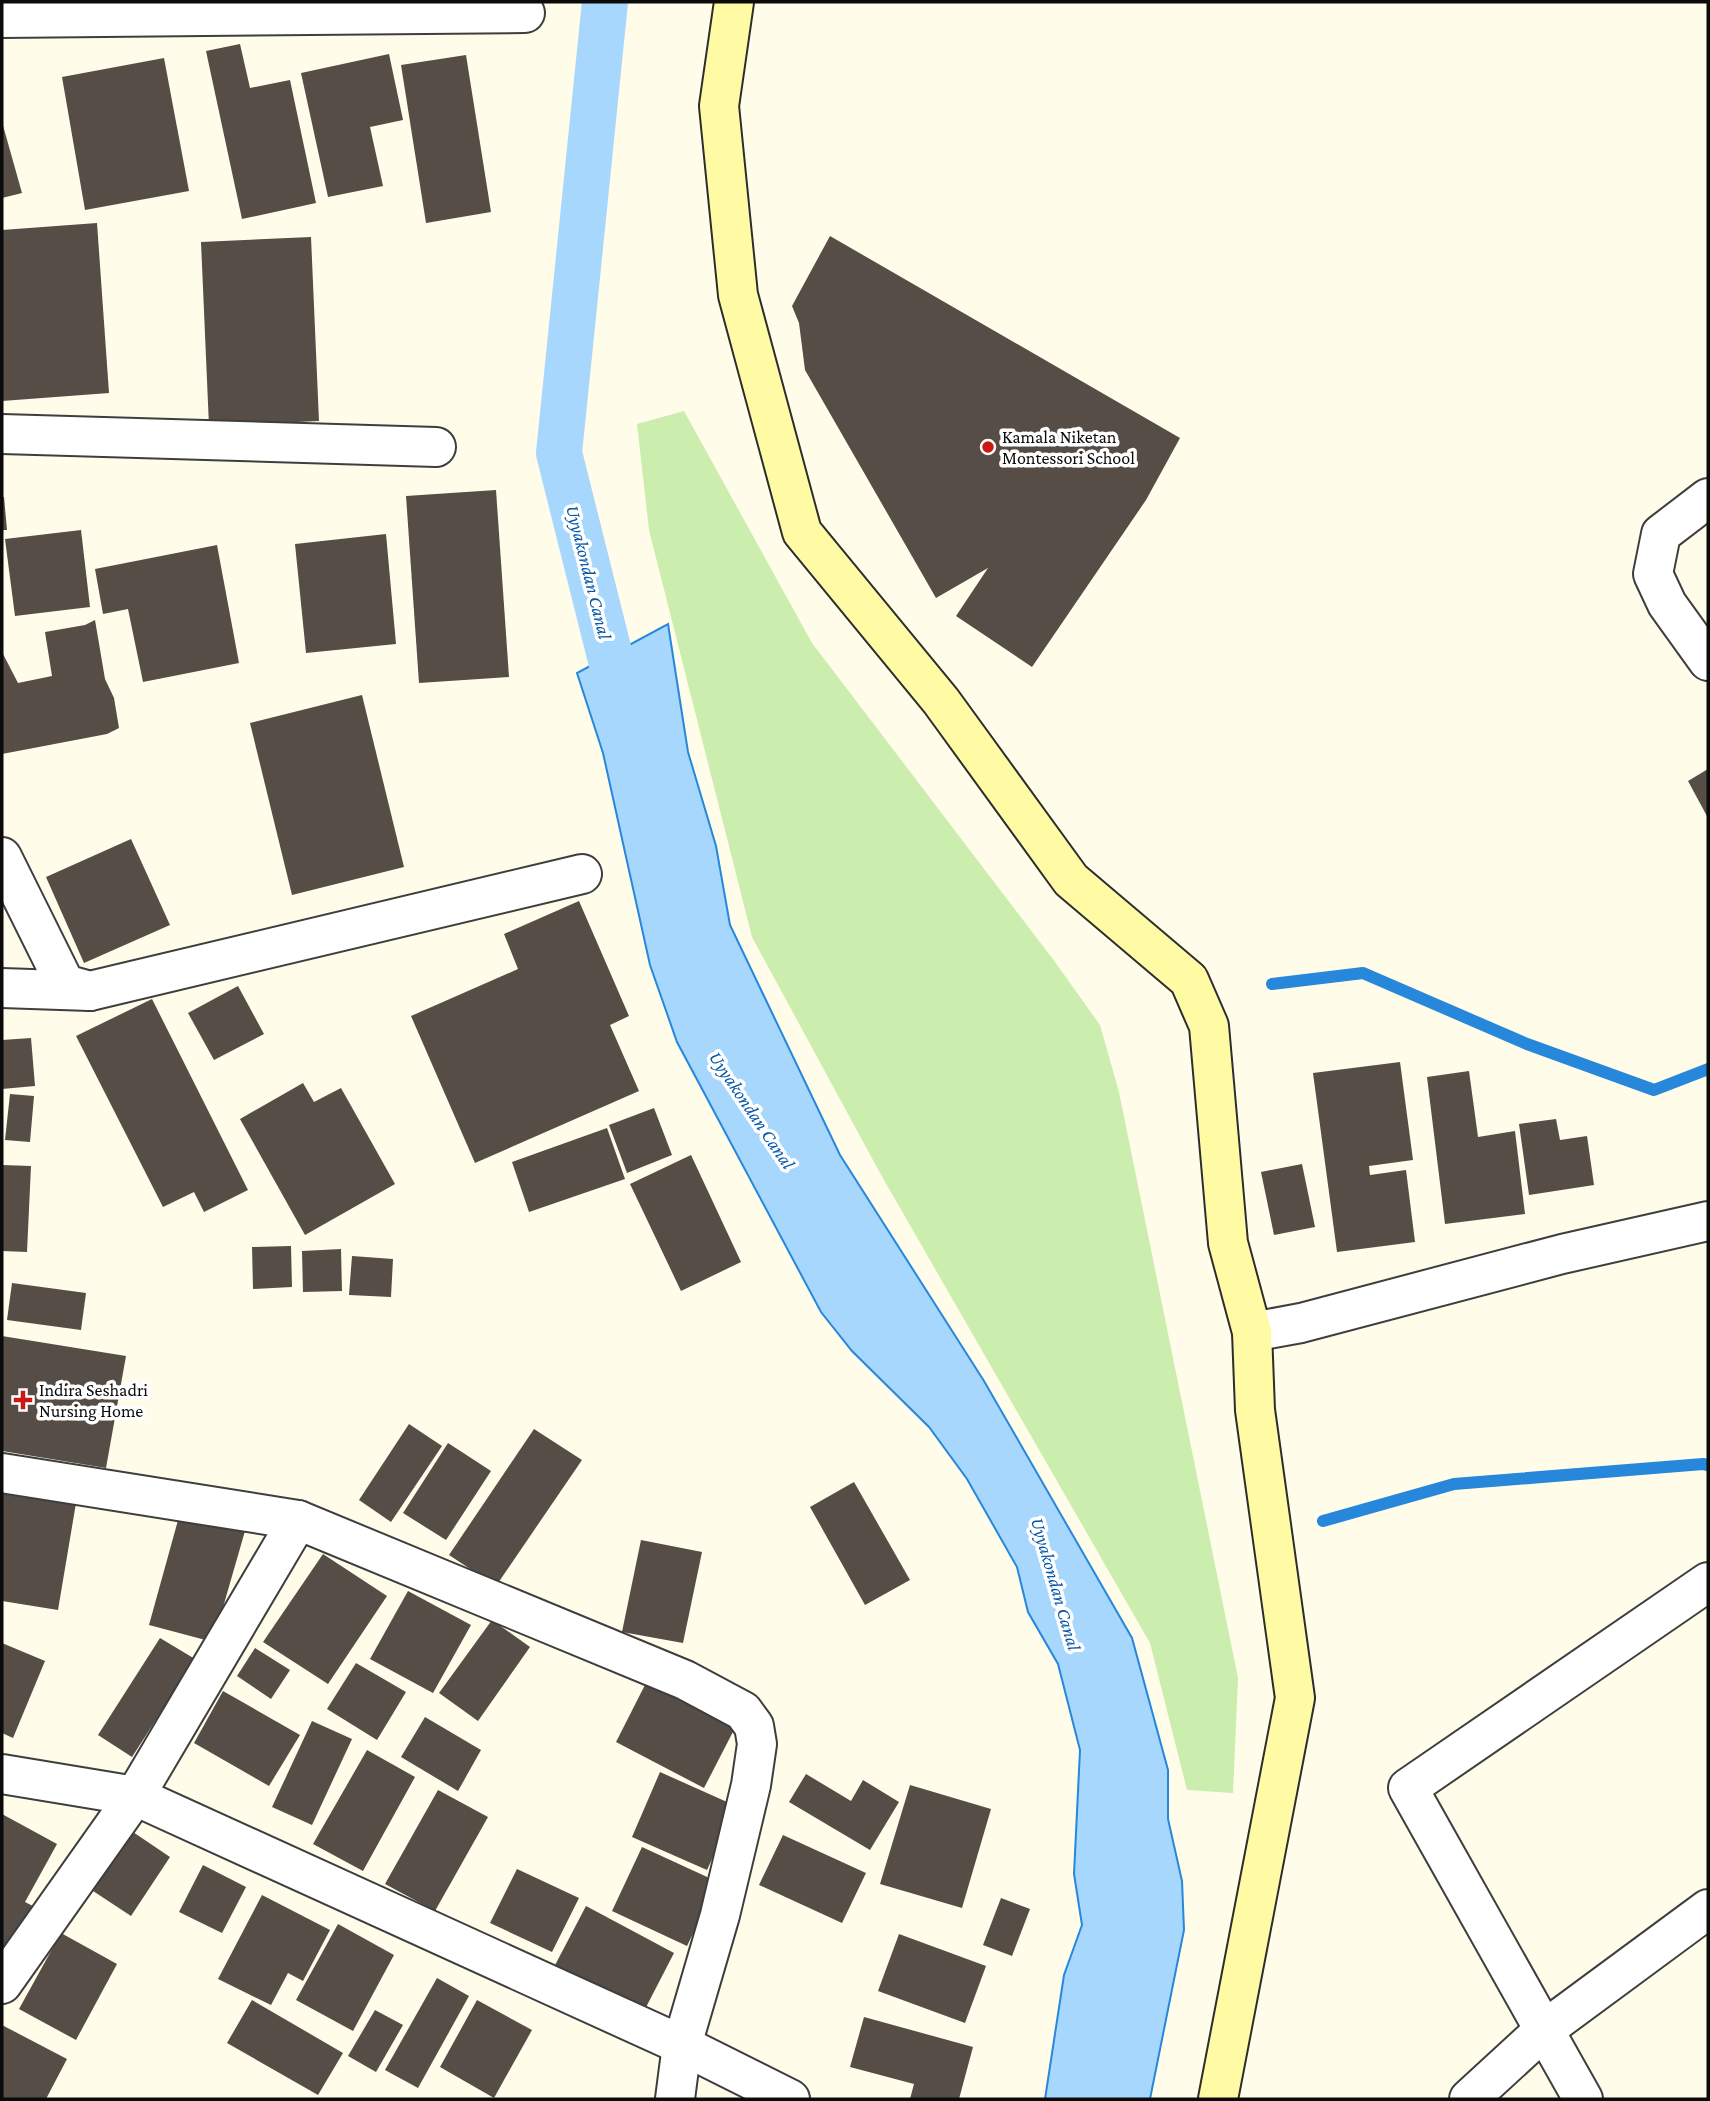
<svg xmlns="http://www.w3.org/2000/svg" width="1710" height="2101" font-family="'Crimson Pro',serif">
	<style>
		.green { fill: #cbedae }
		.water { fill: #a7d7fd; stroke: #2687db; stroke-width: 2 }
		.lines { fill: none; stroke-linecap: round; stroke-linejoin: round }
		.stream { stroke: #2687db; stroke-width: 12 }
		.canal { stroke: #a7d7fd; stroke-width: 46 }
		.building { fill: #554d46 }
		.street-casing { stroke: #3e3e3e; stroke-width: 42 }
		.secondary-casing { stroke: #2d2d2d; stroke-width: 42 }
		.street { stroke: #fff; stroke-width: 38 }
		.secondary { stroke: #fffba4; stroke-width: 38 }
		.poi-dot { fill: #c81915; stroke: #fff; stroke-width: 2.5 }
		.labels { text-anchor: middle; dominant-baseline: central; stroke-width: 7; stroke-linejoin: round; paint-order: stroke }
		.poi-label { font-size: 18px; fill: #0b0b0b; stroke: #fff; text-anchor: start }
		.water-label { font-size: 19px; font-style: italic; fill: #0858a8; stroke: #fff }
	</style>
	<rect width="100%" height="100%" fill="#fffce9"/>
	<!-- green -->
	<polygon class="green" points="684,411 812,643 1055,962 1100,1025 1119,1092 1238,1678 1233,1793 1187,1790 1150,1643 880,1173 752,937 649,530 637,424"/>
	<!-- water -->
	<polygon class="water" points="668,624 688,752 716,846 730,925 840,1155 984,1381 1132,1638 1168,1770 1168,1819 1182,1881 1184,1930 1150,2099 1045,2099 1064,1975 1082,1925 1074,1874 1080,1750 1058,1664 1028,1612 1017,1567 967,1479 929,1427 852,1351 821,1312 677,1042 650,965 603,753 577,673"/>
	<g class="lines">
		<!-- stream -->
		<g class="stream">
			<polyline points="1272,984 1363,973 1527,1044 1654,1090 1708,1069"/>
			<polyline points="1323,1521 1454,1484 1703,1464 1708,1465"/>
		</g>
		<!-- canal -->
		<polyline class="canal" points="605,2 559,453 625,716"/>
	</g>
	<!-- building -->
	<g class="building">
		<polygon points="240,44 250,88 290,80 316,203 242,219 206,51"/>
		<polygon points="389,54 403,120 370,127 383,186 328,197 301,73"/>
		<polygon points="466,55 491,212 426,223 401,65"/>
		<polygon points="164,58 189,191 85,210 62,77"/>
		<polygon points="2,122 22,193 2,198"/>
		<polygon points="97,223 109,393 2,401 2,230"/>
		<polygon points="830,236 1180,438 1146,500 1032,667 956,616 988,568 936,598 805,370 799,323 792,306"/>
		<polygon points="311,237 319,421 209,426 201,242"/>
		<polygon points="496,490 509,677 419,683 406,496"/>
		<polygon points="2,497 4,497 7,530 2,530"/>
		<polygon points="81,530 90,607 15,616 5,539"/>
		<polygon points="386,534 396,644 306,653 295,544"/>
		<polygon points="217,545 239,663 143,682 128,609 103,614 95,569"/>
		<polygon points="95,620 105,679 114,698 119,728 107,734 2,754 2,652 18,683 52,676 45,632 85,625"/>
		<polygon points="362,695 404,867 292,895 250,723"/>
		<polygon points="1708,769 1708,818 1688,781"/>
		<polygon points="131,839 170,925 84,963 46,877"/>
		<polygon points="579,901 629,1016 610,1025 639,1091 475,1163 411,1016 518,969 504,934"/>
		<polygon points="238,986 264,1034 214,1060 188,1013"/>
		<polygon points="152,999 248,1190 204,1212 194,1192 163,1207 76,1036"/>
		<polygon points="31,1038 35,1086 2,1089 2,1040"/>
		<polygon points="1400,1062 1413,1160 1369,1166 1370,1175 1406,1170 1415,1242 1337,1252 1313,1073"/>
		<polygon points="1469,1071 1478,1137 1515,1131 1525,1214 1445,1224 1427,1077"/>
		<polygon points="303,1083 314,1102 341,1088 395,1184 305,1235 240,1119"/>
		<polygon points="10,1094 34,1096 30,1142 5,1140"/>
		<polygon points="654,1108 672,1155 627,1173 609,1125"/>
		<polygon points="1556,1119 1560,1140 1587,1136 1594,1185 1529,1195 1519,1124"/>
		<polygon points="607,1128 625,1179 529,1212 512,1162"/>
		<polygon points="691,1155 741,1262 681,1291 630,1184"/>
		<polygon points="1302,1164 1315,1227 1274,1235 1261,1172"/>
		<polygon points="2,1165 31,1166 27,1252 2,1251"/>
		<polygon points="291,1246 292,1287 253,1289 252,1247"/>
		<polygon points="341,1249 342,1291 303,1292 302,1251"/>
		<polygon points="352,1256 393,1259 391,1297 349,1295"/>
		<polygon points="12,1283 86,1293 81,1330 7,1320"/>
		<polygon points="2,1336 126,1356 106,1468 2,1451"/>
		<polygon points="409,1424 442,1446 391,1522 359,1500"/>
		<polygon points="534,1429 582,1460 496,1586 449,1555"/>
		<polygon points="448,1443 491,1471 446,1540 403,1513"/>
		<polygon points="854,1482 910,1580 865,1605 810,1507"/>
		<polygon points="2,1491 76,1503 58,1610 2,1601"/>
		<polygon points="180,1513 245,1531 213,1642 149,1625"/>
		<polygon points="641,1540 702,1552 683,1643 622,1632"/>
		<polygon points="323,1554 387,1596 328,1684 263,1642"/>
		<polygon points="408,1591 471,1625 433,1693 370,1659"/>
		<polygon points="492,1620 530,1647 478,1721 439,1693"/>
		<polygon points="160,1638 195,1659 132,1757 98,1735"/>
		<polygon points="2,1643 45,1661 13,1738 2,1733"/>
		<polygon points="255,1648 290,1670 271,1699 237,1676"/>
		<polygon points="356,1663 406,1692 377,1740 327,1709"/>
		<polygon points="648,1679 736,1726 704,1788 616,1742"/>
		<polygon points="223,1691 300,1735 269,1786 194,1743"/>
		<polygon points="425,1717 481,1750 458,1791 401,1757"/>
		<polygon points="312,1721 352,1739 312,1825 272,1807"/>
		<polygon points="367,1750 415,1777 363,1871 313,1844"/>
		<polygon points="660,1772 736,1806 707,1870 632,1837"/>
		<polygon points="806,1774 851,1801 863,1780 899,1802 870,1850 789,1802"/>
		<polygon points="910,1785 991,1809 962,1908 880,1884"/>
		<polygon points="438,1790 488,1817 435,1911 385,1884"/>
		<polygon points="2,1814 57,1844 25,1902 37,1908 11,1952 2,1946"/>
		<polygon points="127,1828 170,1857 131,1916 87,1887"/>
		<polygon points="783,1835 866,1873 842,1923 759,1885"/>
		<polygon points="642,1847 718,1882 687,1946 612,1911"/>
		<polygon points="203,1865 246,1887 222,1933 179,1912"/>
		<polygon points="517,1869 579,1898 552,1952 490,1923"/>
		<polygon points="262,1895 330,1930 303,1981 288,1973 271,2005 218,1979"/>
		<polygon points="1001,1898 1030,1909 1012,1956 983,1945"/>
		<polygon points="586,1906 674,1953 642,2015 553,1969"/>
		<polygon points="338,1924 394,1955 353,2031 296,2000"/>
		<polygon points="61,1933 117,1964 76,2040 19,2009"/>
		<polygon points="899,1934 986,1966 965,2023 878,1991"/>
		<polygon points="437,1978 469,1996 418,2088 385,2070"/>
		<polygon points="252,2000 343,2053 318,2095 227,2043"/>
		<polygon points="477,2000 532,2030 494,2098 440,2067"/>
		<polygon points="375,2010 403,2025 376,2072 348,2056"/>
		<polygon points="864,2017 973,2047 959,2099 910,2099 914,2084 850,2067"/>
		<polygon points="2,2025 67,2059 46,2099 2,2099"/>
	</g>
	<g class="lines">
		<defs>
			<g id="street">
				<polyline points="2,18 525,13"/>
				<polyline points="2,434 436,447"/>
				<polyline points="1708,498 1661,534 1653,574 1667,604 1708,661"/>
				<polyline points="2,857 65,984 90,991 582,874"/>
				<polyline points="2,988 90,991"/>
				<polyline points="1252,1332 1301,1323 1562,1254 1708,1221"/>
				<polyline points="2,1473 298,1520 135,1796 2,1984"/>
				<polyline points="298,1520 685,1680 743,1711 754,1726 757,1744 751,1785 720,1915 682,2045 675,2099"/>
				<polyline points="2,1774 135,1796 682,2045 790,2099"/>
				<polyline points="1469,2099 1544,2030 1708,1909"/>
				<polyline points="1583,2099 1408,1788 1708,1582"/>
			</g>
			<polyline id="secondary" points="734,2 719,106 738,295 802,532 941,701 1071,880 1189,980 1209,1026 1228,1243 1252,1332 1255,1410 1295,1698 1218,2099"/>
		</defs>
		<!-- street casing -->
		<use href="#street" class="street-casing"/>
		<!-- secondary casing -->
		<use href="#secondary" class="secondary-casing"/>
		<!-- street -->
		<use href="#street" class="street"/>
		<!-- secondary -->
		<use href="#secondary" class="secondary"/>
	</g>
	<!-- markers -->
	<g class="poi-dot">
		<circle cx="988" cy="447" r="7"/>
		<path d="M19.5 1389.5h7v7h7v7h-7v7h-7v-7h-7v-7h7z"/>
	</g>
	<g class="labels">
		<!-- poi labels -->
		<g class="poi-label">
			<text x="1002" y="437">Kamala Niketan<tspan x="1002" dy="21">Montessori School</tspan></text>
			<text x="39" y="1390">Indira Seshadri<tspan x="39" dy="21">Nursing Home</tspan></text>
		</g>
		<!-- water labels -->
		<g class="water-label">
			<text transform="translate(589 572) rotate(76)">Uyyakondan Canal</text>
			<text transform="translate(752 1110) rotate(56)">Uyyakondan Canal</text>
			<text transform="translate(1056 1584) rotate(74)">Uyyakondan Canal</text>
		</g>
	</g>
	<!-- border -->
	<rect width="1710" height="2101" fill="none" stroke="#0b0b0b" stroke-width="7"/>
</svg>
